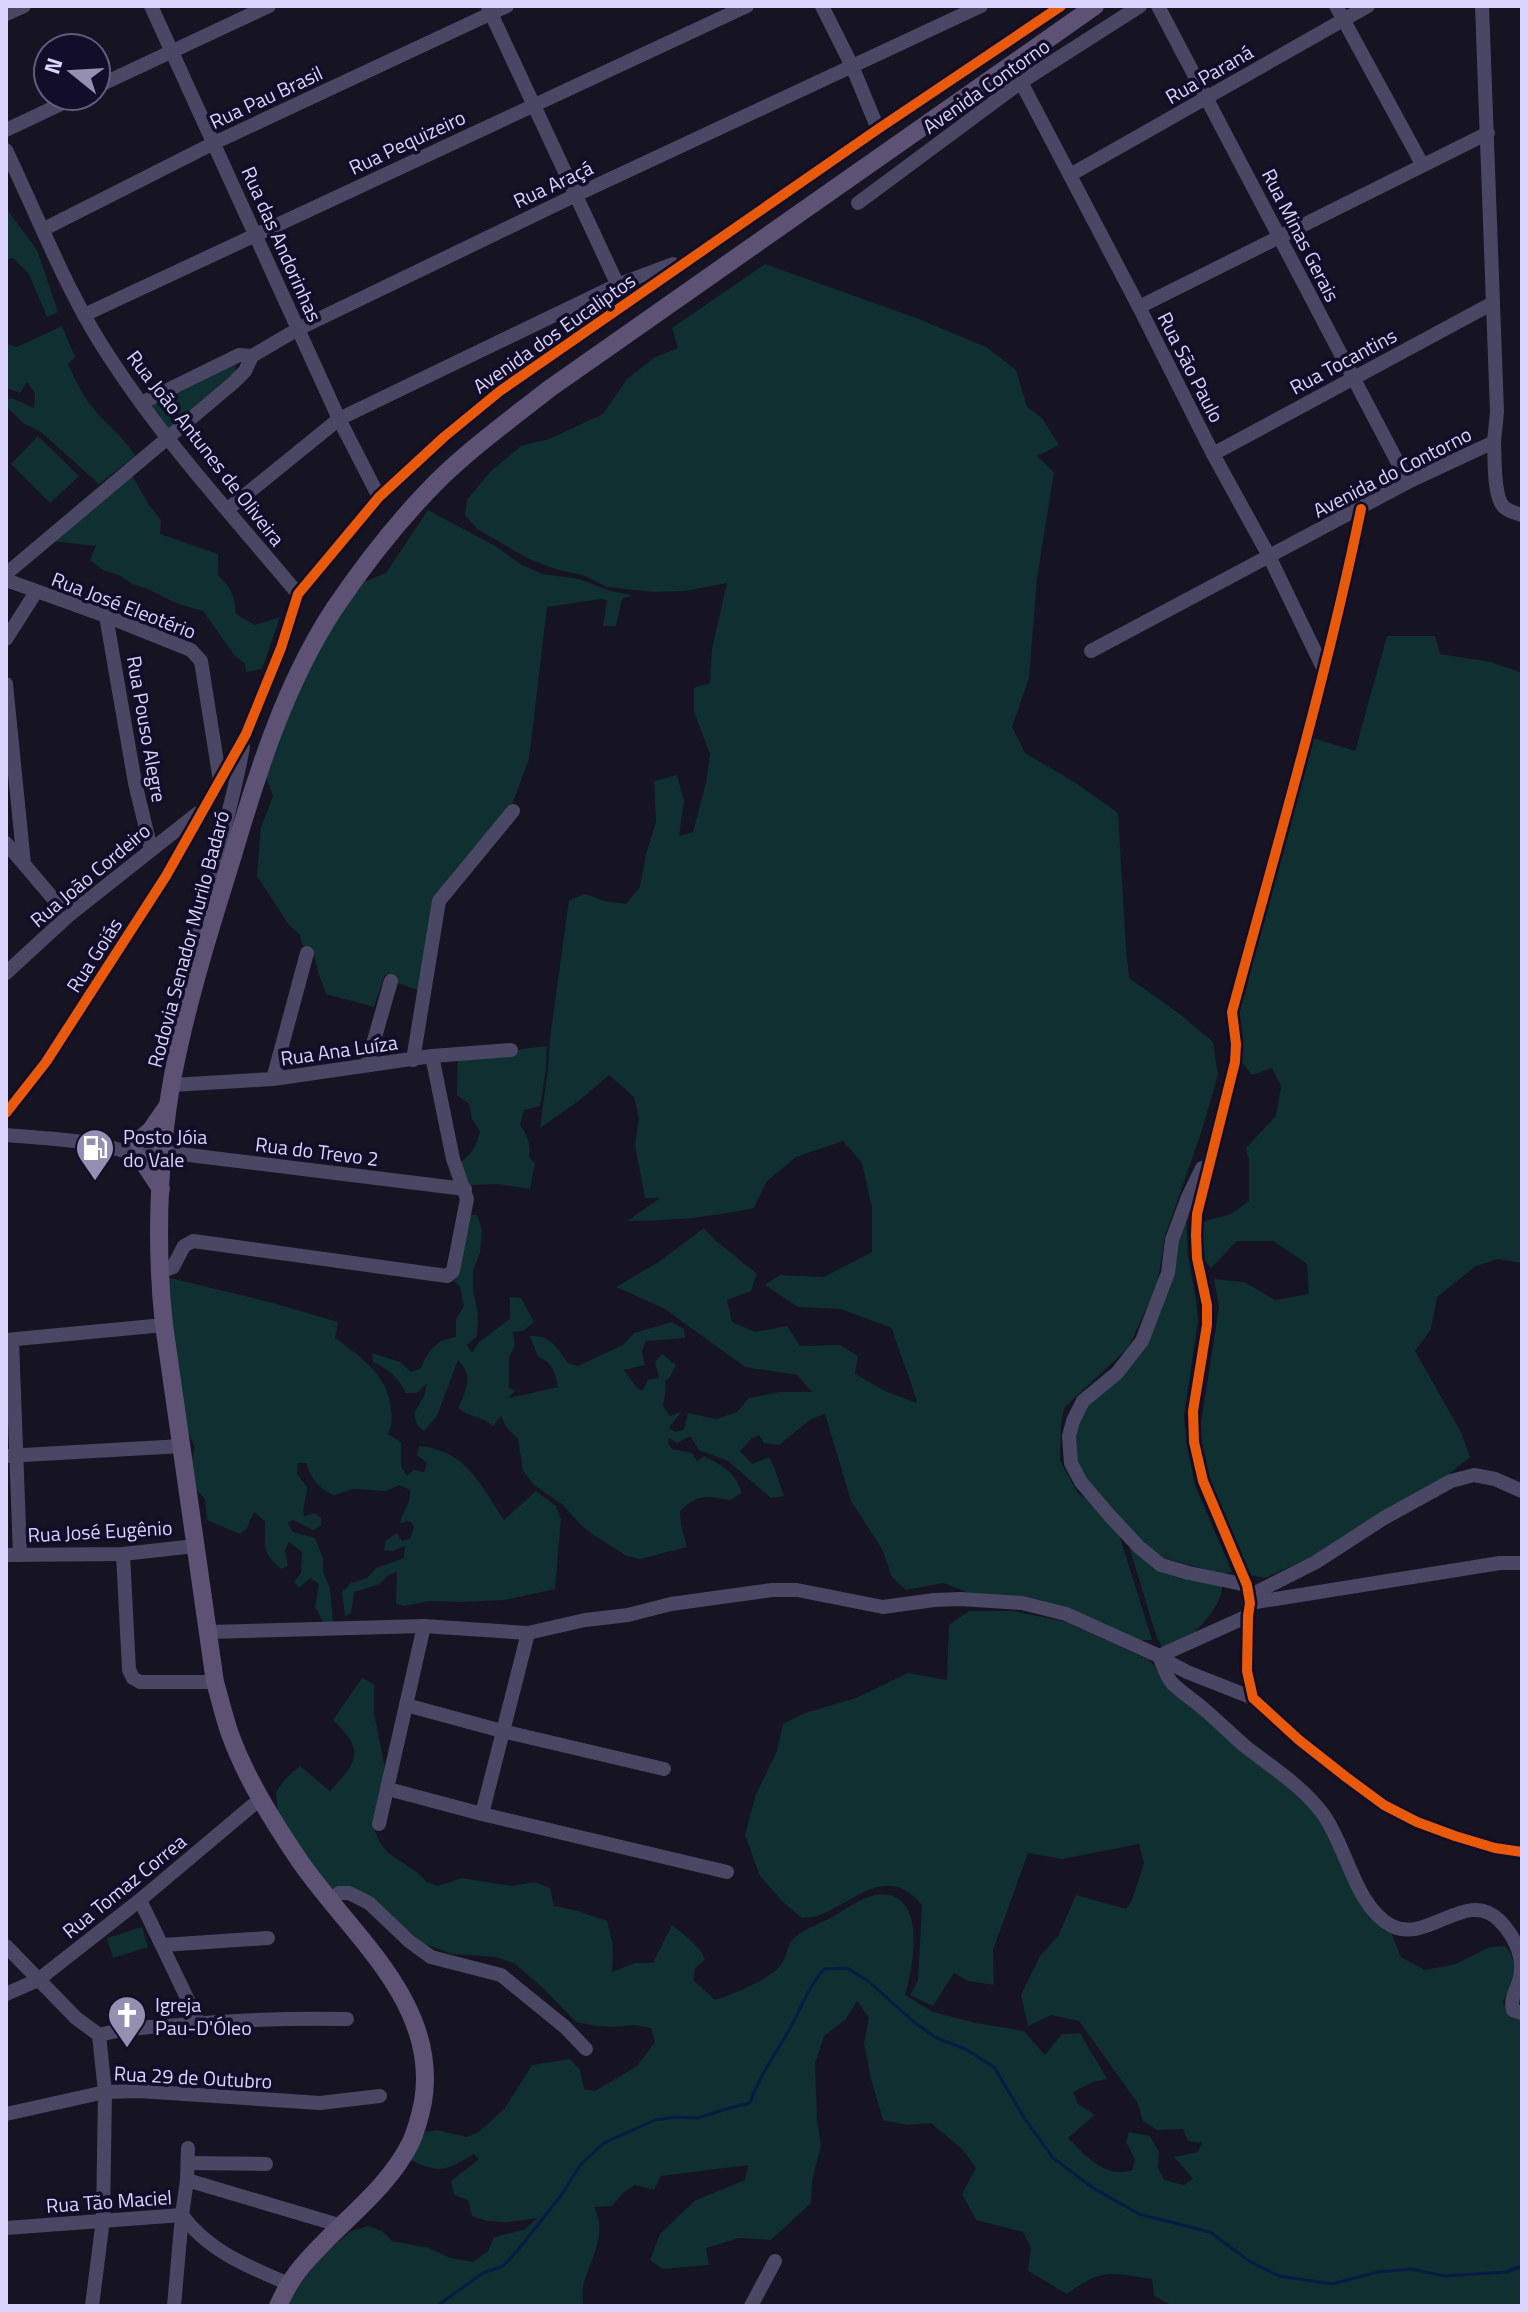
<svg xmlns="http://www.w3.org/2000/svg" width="1528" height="2312" font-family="'Titillium Web',sans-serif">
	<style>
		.green { fill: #102f30 }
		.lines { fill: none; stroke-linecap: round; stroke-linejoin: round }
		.stream { stroke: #071c45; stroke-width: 3 }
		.minor { stroke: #494763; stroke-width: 14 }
		.major { stroke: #5d5274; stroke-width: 18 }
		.cycleway-casing { stroke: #120d28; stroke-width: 15 }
		.cycleway { stroke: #e8590c; stroke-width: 10 }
		.labels { text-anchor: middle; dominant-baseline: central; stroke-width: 7; stroke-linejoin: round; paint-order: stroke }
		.street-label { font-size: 20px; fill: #dad4ff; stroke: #120d28 }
		.poi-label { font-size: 20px; fill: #dad4ff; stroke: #120d28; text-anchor: start }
	</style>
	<rect width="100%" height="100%" fill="#161322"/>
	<!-- green -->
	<g class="green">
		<polygon points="6,208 37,250 58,312 47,317 29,274 13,258 6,260"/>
		<path d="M765,264L919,319L986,347L1016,370L1027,407L1042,418L1059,445L1037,456L1054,472L1037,578L1029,678L1012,727L1025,753L1076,783L1118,813L1126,948L1129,978L1181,1015L1213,1042L1218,1075L1201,1133L1165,1236L1157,1286L1128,1348L1064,1408L1061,1425L1060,1461L1078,1493L1099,1508L1119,1534L1152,1640H1135L971,1594L944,1583L906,1590L892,1577L882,1549L851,1501L825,1414L811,1419L779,1445L764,1443L759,1435L751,1439L740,1451L752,1464L769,1457L774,1467L784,1496L771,1498L728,1461L699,1450L690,1436L677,1443L669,1438L668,1443L672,1449L692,1453L697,1461L704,1456C724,1467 734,1470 742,1493L730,1500C705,1496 699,1493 680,1511L681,1525L687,1547L640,1559L627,1556L595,1536L581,1525L563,1505L534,1485L523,1471L518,1439L506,1427L501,1416L493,1426C481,1416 469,1417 458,1408C466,1390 474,1376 458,1360L437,1416L424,1431L417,1425L414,1413L424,1396L427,1383L417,1393H406C400,1379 387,1368 373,1362L372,1353L400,1362L411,1372L421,1368C429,1349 436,1340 456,1337V1319L464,1306L460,1287L454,1281L459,1266L470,1215H477L482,1230L480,1253L473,1271V1292L478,1313L477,1336L467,1345L472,1353L479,1342L510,1319V1297L521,1298L534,1322L523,1331L513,1332L515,1345L509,1357V1388L515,1390L509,1398L558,1387C555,1373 553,1362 538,1357L530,1336C551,1335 557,1348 568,1363L578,1366L623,1345L634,1333L672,1322L684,1329L685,1338L646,1341L642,1351L645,1365L624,1370L636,1387L642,1391L648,1380L659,1378L655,1362L662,1354L676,1365L670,1377L665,1381L666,1389L663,1406L670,1416L681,1412L669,1428L675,1432L684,1430L688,1413L716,1419L737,1412L749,1398L780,1392H812L797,1375L745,1367L665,1309L616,1287L657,1263L704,1228L715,1240L757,1274L751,1291L727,1300L732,1322L755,1332L787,1326L800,1346L840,1345L858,1356L855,1374L887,1392L917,1403C911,1378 899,1354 892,1328L840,1309L798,1307L765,1285L780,1275L824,1277L872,1252V1208L862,1163L843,1141L796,1157L766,1182L754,1208C712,1217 670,1221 627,1221L660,1198H645L635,1145L639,1118L634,1097L609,1075L580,1100L540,1128L548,1069L550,1038L569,900L585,894L605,901L626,904L640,887L646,854L656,822L654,781L677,775L684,801L679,836L693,832L706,783L710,754L694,712V688L710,683L712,649L727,583L685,591L654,592L607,587L583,575L558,570L529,559L477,529L465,515L467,500L490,472L521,446L549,439L603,414L627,379L655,357L678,348L672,328Z"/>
		<path d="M62,326L75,357L68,364C75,379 82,395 93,408C108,427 123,435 135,456L99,484L41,432L23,423L6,406V400L12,398L34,408L35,393L27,382L20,393L6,388V344L17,347Z"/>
		<polygon points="236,364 235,372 169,428 149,403"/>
		<polygon points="38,436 79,476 50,503 11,464"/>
		<path d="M132,475L149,505L161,520L160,534L218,554V575C231,588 235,596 236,614L255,625L280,617L262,669L246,672L245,664L235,656L203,611L178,604L148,589L132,584L121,576L103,570L90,560L96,546L51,541Z"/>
		<polygon points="428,510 495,546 522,565 543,574 579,579 611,591 632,595 622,599 616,626 603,626 607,600 601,599 547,607 529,759 513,802 451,875 420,991 398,983 391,977 385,975 374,1007 326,994 318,972 313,950 302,945 300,935 289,925 257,876 261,827 273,796 264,771 310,667 356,585 386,573"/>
		<polygon points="1387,636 1435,636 1440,654 1491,662 1522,673 1522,1263 1498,1259 1476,1266 1437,1297 1431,1329 1415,1351 1461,1432 1470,1457 1439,1482 1315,1555 1265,1578 1250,1575 1237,1555 1205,1467 1200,1429 1219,1308 1214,1279 1244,1282 1275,1300 1309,1294 1307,1264 1273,1241 1237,1241 1211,1268 1204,1260 1202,1222 1231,1214 1249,1201 1249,1160 1246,1148 1276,1116 1281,1086 1272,1068 1252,1075 1242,1063 1238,1015 1313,738 1355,751"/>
		<path d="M547,1046L546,1070L540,1106L524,1110L520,1125C528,1135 531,1146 529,1158L535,1163L530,1189L498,1184L464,1185L458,1164C471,1155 477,1146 480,1131L472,1119L469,1104L457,1095L458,1055L507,1057L521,1049Z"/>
		<polygon points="1186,1210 1188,1256 1196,1300 1198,1321 1184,1416 1187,1445 1195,1485 1232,1572 1223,1574 1164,1558 1132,1532 1084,1477 1075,1461 1076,1423 1087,1403 1145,1341"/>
		<path d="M166,1277L273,1303L338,1322L335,1338C358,1355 386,1373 390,1404C392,1416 393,1423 388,1434L401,1442V1466L407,1476L414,1470L424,1472L427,1463L417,1455L419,1446C466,1450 481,1485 504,1520L536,1491L556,1506L561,1520L555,1589L504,1600L460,1602L429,1601L405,1606L396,1604L397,1572L388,1575L380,1584L354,1592L351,1613L345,1616L342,1592L351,1583L367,1578L376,1568L404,1558L405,1546L393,1551L384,1550L386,1540L397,1533L402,1541L410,1539L414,1527L410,1521L400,1523C403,1509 411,1506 410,1490L399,1485L386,1491L353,1489L334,1495C318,1488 312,1480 306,1463H298L297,1474L307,1487C307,1496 302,1507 304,1516L314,1513L321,1518V1526L313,1530L293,1520L288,1523L293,1532L315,1538L323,1558V1572L330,1588L333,1622H323L315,1607L319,1584L310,1578L299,1588L294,1582L301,1573L302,1552L289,1542L285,1550L288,1566L281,1569C260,1551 266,1546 265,1521L254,1512L247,1528L240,1534L207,1520L205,1499L193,1486L190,1467L195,1447L184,1425Z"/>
		<path d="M1127,1540L1147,1558L1222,1581C1226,1602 1198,1632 1181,1643C1176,1647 1170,1648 1163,1649L1156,1635Z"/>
		<path d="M969,1611H1014L1066,1622L1147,1659L1155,1666L1167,1687L1276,1775L1319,1818L1390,1930L1401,1957L1425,1970L1456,1964L1490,1947L1505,1946C1522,1966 1512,1981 1503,2002L1508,2014L1522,2019V2306H1173L1154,2296L1152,2279C1110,2273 1103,2267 1067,2294L1028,2271L1031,2248L1023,2232L976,2220L962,2194L976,2168L962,2149L931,2123L907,2125L883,2120L871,2079L864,2043L869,2018L857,2001L845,2020L824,2036L815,2064L817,2120L821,2145L812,2181L811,2203L771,2240L739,2238L706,2248L709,2265L662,2269L650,2260L660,2234L694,2201L745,2180L748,2165L661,2176L654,2190L635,2185L623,2193L612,2206L594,2207C609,2236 589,2259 583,2287C582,2293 583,2300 583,2306H288L296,2289L323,2255L351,2231L368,2226L382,2231L392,2241L429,2248L450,2258L473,2262L488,2251L494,2237L524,2230L537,2218C514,2222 493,2225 472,2216L468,2200L454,2195L451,2181L479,2159L474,2154C449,2169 440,2175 411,2160L425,2132L437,2130L467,2137L480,2131L505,2108L532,2065L570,2059L580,2070L584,2089L595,2091L637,2066L655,2042L651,2028L634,2025L615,2027L597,2026L576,2022L543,1988L514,1963L495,1957L452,1954L425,1944L351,1887L329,1888L278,1815L276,1792L285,1779L300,1766L330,1791C357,1762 366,1751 333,1720L362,1678L374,1684V1713L385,1768L372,1824L379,1841L388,1853L417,1872L427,1882L438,1886L462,1878L512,1886L534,1882L550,1888L554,1906L578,1911L607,1921L613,1945L612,1972L635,1963H653L672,1925L688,1938L701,1951L705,1960L695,1968L693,1980L715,2000C735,1993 767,1981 781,1965C788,1956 785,1944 799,1934C808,1927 822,1923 832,1917C845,1910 861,1897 876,1895C928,1888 914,1966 905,1995L933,2012L976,2023L1024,2031L1045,2055L1062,2034L1080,2033L1107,2079L1093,2082L1073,2092L1078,2104L1095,2115L1068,2138C1086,2156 1105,2179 1132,2170L1135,2159L1126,2142L1129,2132L1150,2136L1159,2152L1158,2168L1164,2180L1184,2185L1193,2179L1174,2157L1198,2152L1202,2143L1188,2141L1183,2129L1157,2130L1143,2121L1137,2102L1079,2021L1051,2015L1028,2026L1021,1995L1040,1956L1058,1936L1076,1895L1126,1909L1132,1900L1144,1863L1139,1844L1062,1859L1028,1853L993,1950L994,1985L968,1981L954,1973L933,2006L910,1995L918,1981L922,1905C889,1866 861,1896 827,1912C820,1916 810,1917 802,1918L782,1901L760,1876L745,1835L756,1794L777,1751L783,1724L805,1713L856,1698L908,1673L947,1680L949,1625Z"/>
		<polygon points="142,1927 148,1947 113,1958 107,1938"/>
	</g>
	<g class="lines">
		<!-- stream -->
		<path class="stream" d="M437,2306L483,2273L503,2266L518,2250L562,2194L581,2164L604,2143L655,2120L675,2117L698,2118L726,2109L750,2103C759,2076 775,2055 789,2030C802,2008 806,1990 824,1969L847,1968L868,1981L914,2022L935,2037L965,2049L994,2067L1025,2119L1053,2158L1093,2188L1139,2214L1210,2232L1249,2261L1279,2276L1332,2284L1378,2272L1411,2269L1445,2276L1506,2272L1522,2266"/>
		<!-- minor -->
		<g class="minor">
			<polyline points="151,6 339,419 379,497"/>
			<polyline points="822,6 852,66 878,129"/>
			<polyline points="1158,6 1408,482"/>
			<polyline points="1336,6 1422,164"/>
			<polyline points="488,7 621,292"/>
			<polyline points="6,14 24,6"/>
			<polyline points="1021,82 1139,307 1213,454 1269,556 1324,670"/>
			<polyline points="96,87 269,6"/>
			<polyline points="6,130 78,96"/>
			<path d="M6,150C39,219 69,298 112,361C166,444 235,518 298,594"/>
			<polyline points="1070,175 1368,6"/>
			<polyline points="858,203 1021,82 1140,6"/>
			<polyline points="44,229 214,143 507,6"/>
			<polyline points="1139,307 1488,133"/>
			<polyline points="84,315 747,6"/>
			<polyline points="141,403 239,355 252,356"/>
			<path d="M1494,442C1495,458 1493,497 1504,507C1509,512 1516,513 1522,515"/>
			<polyline points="1213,454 1493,303"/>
			<polyline points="228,509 339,419 617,285 673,264"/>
			<path d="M1361,509C1326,679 1277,845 1232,1012L1236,1044L1235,1062L1197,1214L1196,1235L1197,1258L1207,1305V1325L1193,1411L1194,1442L1203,1481L1247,1585L1250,1603L1248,1616L1247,1671L1253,1698L1299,1740L1346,1777L1384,1805L1417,1822L1455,1836L1495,1848L1522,1852"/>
			<polyline points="6,574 233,383 245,371 252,356 298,329 576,195 981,6"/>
			<polyline points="6,580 106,616 191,650 201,661 220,781"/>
			<polyline points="106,616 135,783 151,849"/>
			<polyline points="6,639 36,592"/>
			<polyline points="1091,651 1408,482 1494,442 1497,412 1482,6"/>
			<polyline points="6,684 24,864"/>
			<polyline points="6,843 68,916"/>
			<path d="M193,964C205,890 230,820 243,747"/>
			<polyline points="6,973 68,916 198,813"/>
			<polyline points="413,1060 439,901 513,811"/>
			<polyline points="367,1065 391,981"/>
			<polyline points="273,1079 307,953"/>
			<polyline points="172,1085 273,1079 432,1056 511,1050"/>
			<polyline points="6,1113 46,1062 166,876 246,734 281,648 298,594 379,497 444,437 500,391 878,129 1061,6"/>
			<path d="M6,1135C38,1138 71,1139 102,1145C125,1150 140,1160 164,1152L465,1189"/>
			<polyline points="1202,1168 1188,1197 1172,1240 1168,1273 1142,1341 1117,1373 1083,1401 1073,1421 1069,1436 1071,1463 1081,1482 1110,1516 1139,1547 1161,1565 1189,1573 1247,1585"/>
			<polyline points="160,1272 173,1267 184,1246 193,1241 447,1276 453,1271 467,1199 453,1159 432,1056"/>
			<polyline points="6,1340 164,1325"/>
			<polyline points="12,1340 20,1555"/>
			<polyline points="6,1456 182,1446"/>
			<polyline points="123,1554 129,1670 133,1678 140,1682 215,1682"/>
			<polyline points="6,1555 123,1554 195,1546"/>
			<polyline points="1249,1596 1316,1562 1384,1518 1451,1481 1474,1475 1495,1479 1522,1491"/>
			<polyline points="1250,1603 1500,1563 1522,1563"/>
			<polyline points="207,1632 424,1626 528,1633 585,1620 628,1615 671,1604 772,1590 797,1590 883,1607 934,1600 960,1599 1022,1603 1066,1614 1159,1656 1248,1616"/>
			<path d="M1159,1656C1163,1665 1166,1676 1172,1683C1182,1693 1195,1701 1205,1710C1219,1722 1232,1735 1246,1747C1273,1768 1302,1786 1323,1814C1347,1847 1355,1907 1392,1926C1428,1944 1467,1887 1500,1921C1515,1937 1526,1959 1519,1981C1516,1991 1510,1999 1513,2010L1522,2013"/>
			<polyline points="1159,1657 1187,1672 1253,1698"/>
			<polyline points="406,1705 502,1731 664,1769"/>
			<polyline points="388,1789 482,1814 727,1872"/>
			<polyline points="482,1814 528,1633"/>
			<polyline points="379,1824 424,1626"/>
			<polyline points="330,1899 339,1893 349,1893 369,1903 409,1941 431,1957 501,1975 565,2027 586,2049"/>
			<polyline points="140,1900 199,2023"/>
			<polyline points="163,1945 268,1938"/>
			<polyline points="6,1946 76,2018 99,2035"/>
			<polyline points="6,1994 38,1980 140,1900 260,1799"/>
			<path d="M99,2035C125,2028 152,2027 179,2025C235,2020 291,2018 347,2019"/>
			<polyline points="6,2114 105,2092 139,2091 320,2103 380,2096"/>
			<polyline points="188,2163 266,2164"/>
			<polyline points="187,2180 342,2226"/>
			<path d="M6,2228L182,2215C208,2251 249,2267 289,2284"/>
			<polyline points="92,2306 103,2219 105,2092 99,2035"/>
			<polyline points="174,2306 182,2215 187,2180 188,2148"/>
			<polyline points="751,2306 775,2261"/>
		</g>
		<!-- major -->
		<g class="major">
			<polyline points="138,1141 151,1130 167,1107"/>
			<polyline points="136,1156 146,1166 161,1189"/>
			<path d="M278,2306C284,2293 290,2281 299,2270C334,2226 386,2193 411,2142C417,2129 420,2116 423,2102C440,2001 347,1932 297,1857C271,1818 246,1778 230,1734C224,1717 220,1699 215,1682L164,1325C154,1234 159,1131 180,1042C194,979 214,917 233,855C258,771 285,684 334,609C361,569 391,530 424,495C461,455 506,423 549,389L1095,6"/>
		</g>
		<defs>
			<g id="cycleway">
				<path d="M1361,509C1326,679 1277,845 1232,1012L1236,1044L1235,1062L1197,1214L1196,1235L1197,1258L1207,1305V1325L1193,1411L1194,1442L1203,1481L1247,1585L1250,1603L1248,1616L1247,1671L1253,1698L1299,1740L1346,1777L1384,1805L1417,1822L1455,1836L1495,1848L1522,1852"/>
				<polyline points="6,1113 46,1062 166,876 246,734 281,648 298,594 379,497 444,437 500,391 878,129 1061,6"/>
			</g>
		</defs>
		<!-- cycleway casing -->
		<use href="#cycleway" class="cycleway-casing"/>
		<!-- cycleway -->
		<use href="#cycleway" class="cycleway"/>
	</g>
	<!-- icons -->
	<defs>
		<symbol id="fuel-pin" viewBox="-11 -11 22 30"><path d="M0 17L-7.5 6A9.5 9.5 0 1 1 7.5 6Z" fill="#9590b2" stroke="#120d28"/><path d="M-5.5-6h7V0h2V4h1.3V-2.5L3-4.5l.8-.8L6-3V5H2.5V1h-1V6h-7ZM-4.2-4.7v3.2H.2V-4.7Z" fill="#fff"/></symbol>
		<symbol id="church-pin" viewBox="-11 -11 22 30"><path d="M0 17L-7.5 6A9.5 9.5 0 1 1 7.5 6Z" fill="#9590b2" stroke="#120d28"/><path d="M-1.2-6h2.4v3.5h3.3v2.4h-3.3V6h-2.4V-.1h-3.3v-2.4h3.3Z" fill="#fff"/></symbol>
	</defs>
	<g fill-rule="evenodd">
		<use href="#fuel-pin" x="73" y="1126" width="44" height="60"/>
		<use href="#church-pin" x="105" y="1993" width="44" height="60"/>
	</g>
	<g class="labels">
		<!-- street labels -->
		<g class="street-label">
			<text transform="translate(1209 74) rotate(-30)">Rua Paraná</text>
			<text transform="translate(986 86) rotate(-35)">Avenida Contorno</text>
			<text transform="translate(266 97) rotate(-25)">Rua Pau Brasil</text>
			<text transform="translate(407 142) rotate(-25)">Rua Pequizeiro</text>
			<text transform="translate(553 184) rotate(-25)">Rua Araçá</text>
			<text transform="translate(1301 235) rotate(63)">Rua Minas Gerais</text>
			<text transform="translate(282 244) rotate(66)">Rua das Andorinhas</text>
			<text transform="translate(554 333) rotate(-35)">Avenida dos Eucaliptos</text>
			<text transform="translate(1343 361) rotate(-28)">Rua Tocantins</text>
			<text transform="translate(1191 367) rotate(63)">Rua São Paulo</text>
			<text transform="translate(206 448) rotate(52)">Rua João Antunes de Oliveira</text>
			<text transform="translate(1392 472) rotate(-27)">Avenida do Contorno</text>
			<text transform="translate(124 605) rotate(21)">Rua José Eleotério</text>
			<text transform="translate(147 729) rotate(80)">Rua Pouso Alegre</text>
			<text transform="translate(90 875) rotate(-40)">Rua João Cordeiro</text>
			<text transform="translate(188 939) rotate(-75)">Rodovia Senador Murilo Badaró</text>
			<text transform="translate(94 955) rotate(-57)">Rua Goiás</text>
			<text transform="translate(339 1050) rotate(-8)">Rua Ana Luíza</text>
			<text transform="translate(317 1151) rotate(7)">Rua do Trevo 2</text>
			<text transform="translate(100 1531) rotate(-3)">Rua José Eugênio</text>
			<text transform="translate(124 1886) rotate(-39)">Rua Tomaz Correa</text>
			<text transform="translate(193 2077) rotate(3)">Rua 29 de Outubro</text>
			<text transform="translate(109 2201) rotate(-4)">Rua Tão Maciel</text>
		</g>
		<!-- poi labels -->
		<g class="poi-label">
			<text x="123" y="1136">Posto Jóia<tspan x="123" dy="23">do Vale</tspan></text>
			<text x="155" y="2004">Igreja<tspan x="155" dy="23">Pau-D'Óleo</tspan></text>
		</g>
	</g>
	<!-- border -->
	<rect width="1528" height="2312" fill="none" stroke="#dad4ff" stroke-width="16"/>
	<!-- north arrow -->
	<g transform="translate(72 72) rotate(288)"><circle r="38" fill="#120d28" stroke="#625d7e" stroke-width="2"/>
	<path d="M0-6L14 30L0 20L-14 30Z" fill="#9590b2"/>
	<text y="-12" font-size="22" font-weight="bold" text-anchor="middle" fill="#dad4ff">N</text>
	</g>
</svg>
